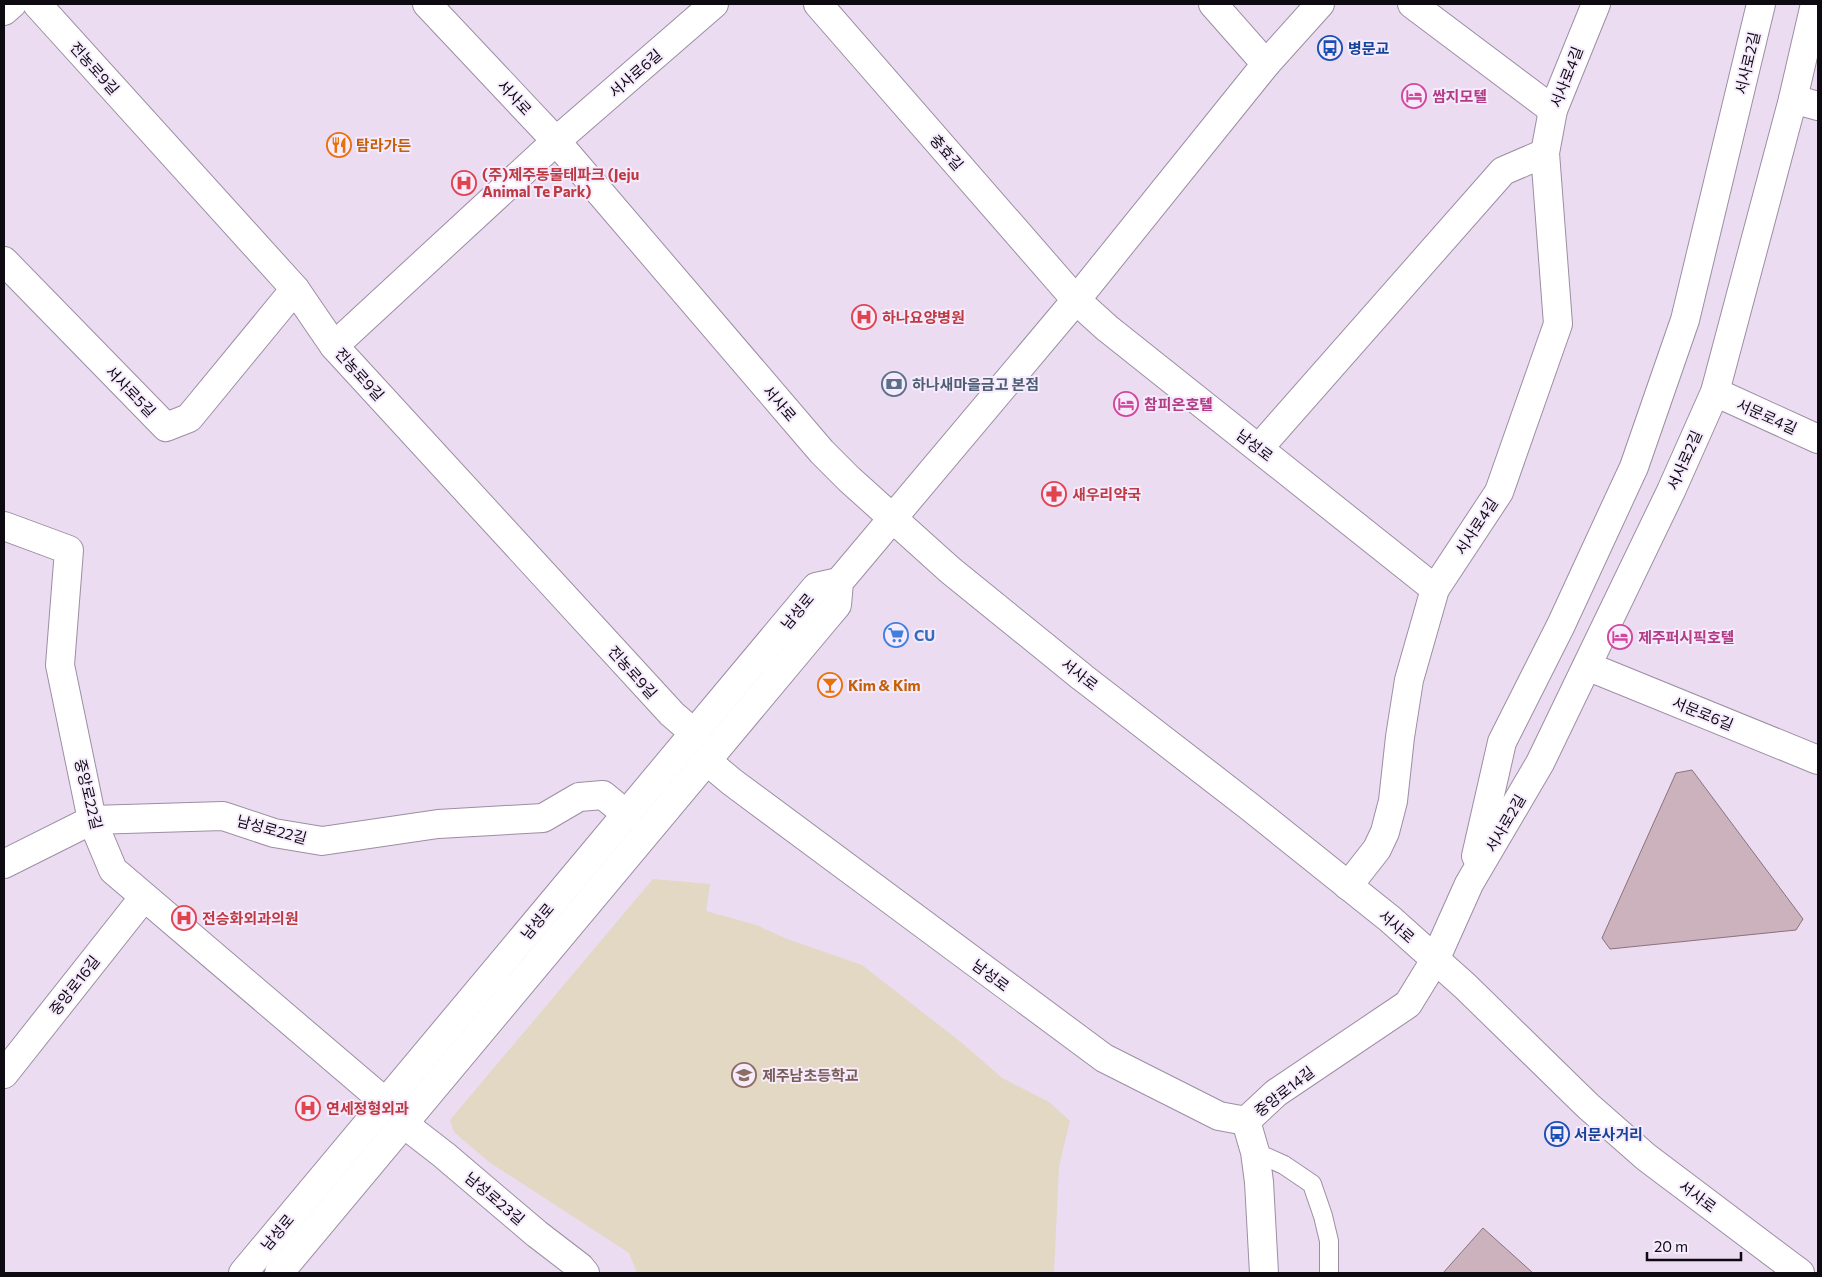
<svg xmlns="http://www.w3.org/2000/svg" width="1822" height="1277" font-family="Commissioner,'Noto Sans KR',sans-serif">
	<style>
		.education { fill: #e2d8c3 }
		.building { fill: #ccb2bc; stroke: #8a727b }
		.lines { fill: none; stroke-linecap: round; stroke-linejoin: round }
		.lane-casing { stroke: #9c8ea3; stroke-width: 20 }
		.street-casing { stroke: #9c8ea3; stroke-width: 30 }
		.secondary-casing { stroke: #9c8ea3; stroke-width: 30 }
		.lane { stroke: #fff; stroke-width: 18 }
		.street { stroke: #fff; stroke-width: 28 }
		.secondary { stroke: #fff; stroke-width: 28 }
		.labels { text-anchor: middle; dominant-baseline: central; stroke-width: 4; stroke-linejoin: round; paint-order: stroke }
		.transit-label { font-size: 15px; font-weight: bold; fill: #164399; stroke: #f6ebfc; text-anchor: start }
		.street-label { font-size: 15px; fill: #0e0a11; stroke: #f6ebfc }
		.hotel-label { font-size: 15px; font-weight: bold; fill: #b23c85; stroke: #f6ebfc; text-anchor: start }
		.food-label { font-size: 15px; font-weight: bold; fill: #c56008; stroke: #f6ebfc; text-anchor: start }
		.health-label { font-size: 15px; font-weight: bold; fill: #be3a42; stroke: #f6ebfc; text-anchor: start }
		.service-label { font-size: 15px; font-weight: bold; fill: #4e5e75; stroke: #f6ebfc; text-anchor: start }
		.shop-label { font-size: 15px; font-weight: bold; fill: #366cbe; stroke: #f6ebfc; text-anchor: start }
		.education-label { font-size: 15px; font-weight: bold; fill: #785e54; stroke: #f6ebfc; text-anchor: start }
	</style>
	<rect width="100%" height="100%" fill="#ebdcf2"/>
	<!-- education -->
	<polygon class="education" points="653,879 710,884 706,911 756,925 787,939 862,965 962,1043 1002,1078 1049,1102 1070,1121 1059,1166 1054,1273 637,1273 629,1253 489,1162 454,1132 450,1120"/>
	<!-- building -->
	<g class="building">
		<polygon points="1692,770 1803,919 1796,930 1610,949 1602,938 1676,773"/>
		<polygon points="1483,1228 1533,1273 1443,1273"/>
	</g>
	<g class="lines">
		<defs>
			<polyline id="lane" points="1255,1152 1284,1165 1312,1184 1323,1216 1329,1241 1329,1273"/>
			<g id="street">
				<polyline points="37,4 295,289 334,346 672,714 694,733"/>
				<polyline points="818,4 1076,300 1107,328 1435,589"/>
				<polyline points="1213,4 1266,64"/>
				<polyline points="1412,4 1553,110"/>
				<polyline points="4,11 12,4"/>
				<polyline points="1793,99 1818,106"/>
				<polyline points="4,261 166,427 189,418 295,289"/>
				<polyline points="334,346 556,141 714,4"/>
				<polyline points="1715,392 1818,439"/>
				<polyline points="1259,448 1503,171 1545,153"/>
				<polyline points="4,526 69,550 60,665 92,820 113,870 385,1102"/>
				<polyline points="1587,666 1818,760"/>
				<polyline points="707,761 732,782 1104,1058 1219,1116 1246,1121"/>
				<polyline points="4,864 92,820 223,816 274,833 322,841 438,824 543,818 579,797 603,795 626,814"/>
				<polyline points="1348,886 1377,849 1385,832 1393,801 1400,737 1409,680 1435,589 1499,492 1558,324 1545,153 1553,110 1596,4"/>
				<polyline points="4,1074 144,897"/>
				<polyline points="1246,1121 1276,1093 1408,1004 1435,960"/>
				<polyline points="1246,1121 1255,1152 1259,1182 1264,1273"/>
				<polyline points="404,1124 444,1155 537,1234 580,1267 585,1273"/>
			</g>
			<g id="secondary">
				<polyline points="427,4 556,141 822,452 849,479 950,570 1082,677 1250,807 1390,919 1465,986 1588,1106 1646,1157 1800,1273"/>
				<polyline points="1476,856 1502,742 1561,625 1634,467 1685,320 1761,4"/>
				<polyline points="1435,960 1469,884 1540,763 1671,491 1715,392 1793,99 1815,4"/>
				<polyline points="243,1273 816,587 839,582"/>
				<polyline points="279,1273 826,618 837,605 839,582 1076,300 1266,64 1320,4"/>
			</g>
		</defs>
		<!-- lane casing -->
		<use href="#lane" class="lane-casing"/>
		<!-- street casing -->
		<use href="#street" class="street-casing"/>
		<!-- secondary casing -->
		<use href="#secondary" class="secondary-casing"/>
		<!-- lane -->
		<use href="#lane" class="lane"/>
		<!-- street -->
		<use href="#street" class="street"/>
		<!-- secondary -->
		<use href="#secondary" class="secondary"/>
	</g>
	<!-- icons -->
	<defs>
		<symbol id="bus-ring" viewBox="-11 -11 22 22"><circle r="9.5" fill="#f6ebfc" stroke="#1a4fb4" stroke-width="1.5"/><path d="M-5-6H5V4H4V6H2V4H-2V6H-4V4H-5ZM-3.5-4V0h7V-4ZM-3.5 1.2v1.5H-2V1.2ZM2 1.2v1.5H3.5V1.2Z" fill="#1a4fb4"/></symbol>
		<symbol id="hotel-ring" viewBox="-11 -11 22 22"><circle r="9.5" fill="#f6ebfc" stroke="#d1479c" stroke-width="1.5"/><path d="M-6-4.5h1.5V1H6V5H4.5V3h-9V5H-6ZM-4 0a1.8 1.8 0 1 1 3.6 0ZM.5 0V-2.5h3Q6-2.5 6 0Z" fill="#d1479c"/></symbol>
		<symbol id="restaurant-ring" viewBox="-11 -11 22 22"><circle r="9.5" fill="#f6ebfc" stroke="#e8710a" stroke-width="1.5"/><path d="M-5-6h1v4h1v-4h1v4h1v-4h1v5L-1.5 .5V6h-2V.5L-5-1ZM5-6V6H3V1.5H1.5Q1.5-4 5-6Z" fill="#e8710a"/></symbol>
		<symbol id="hospital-ring" viewBox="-11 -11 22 22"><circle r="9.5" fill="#f6ebfc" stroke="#e0444e" stroke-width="1.5"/><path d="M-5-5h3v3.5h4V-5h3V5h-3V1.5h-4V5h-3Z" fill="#e0444e"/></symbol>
		<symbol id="bank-ring" viewBox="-11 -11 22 22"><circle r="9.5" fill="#f6ebfc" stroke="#5c6f8a" stroke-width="1.5"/><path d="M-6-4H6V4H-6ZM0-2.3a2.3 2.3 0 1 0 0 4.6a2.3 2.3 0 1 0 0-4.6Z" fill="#5c6f8a"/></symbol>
		<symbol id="pharmacy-ring" viewBox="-11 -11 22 22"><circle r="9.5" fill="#f6ebfc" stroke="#e0444e" stroke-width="1.5"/><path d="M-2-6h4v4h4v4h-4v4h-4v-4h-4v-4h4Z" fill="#e0444e"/></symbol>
		<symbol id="supermarket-ring" viewBox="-11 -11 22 22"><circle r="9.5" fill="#f6ebfc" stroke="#3f7fe0" stroke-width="1.5"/><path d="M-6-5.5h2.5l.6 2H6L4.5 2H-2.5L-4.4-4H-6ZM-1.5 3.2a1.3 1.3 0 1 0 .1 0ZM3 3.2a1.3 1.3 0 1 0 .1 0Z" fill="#3f7fe0"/></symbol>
		<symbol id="bar-ring" viewBox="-11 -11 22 22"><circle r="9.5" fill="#f6ebfc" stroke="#e8710a" stroke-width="1.5"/><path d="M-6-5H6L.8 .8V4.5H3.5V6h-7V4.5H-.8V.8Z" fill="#e8710a"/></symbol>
		<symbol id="school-ring" viewBox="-11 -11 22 22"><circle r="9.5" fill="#f6ebfc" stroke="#8d6e63" stroke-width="1.5"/><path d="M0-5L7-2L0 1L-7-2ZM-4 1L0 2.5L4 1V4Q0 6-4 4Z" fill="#8d6e63"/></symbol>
	</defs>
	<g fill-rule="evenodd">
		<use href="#bus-ring" x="1316" y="34" width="28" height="28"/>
		<use href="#hotel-ring" x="1400" y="82" width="28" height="28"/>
		<use href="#restaurant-ring" x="325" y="131" width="28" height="28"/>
		<use href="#hospital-ring" x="450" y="169" width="28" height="28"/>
		<use href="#hospital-ring" x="850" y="303" width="28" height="28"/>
		<use href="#bank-ring" x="880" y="370" width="28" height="28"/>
		<use href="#hotel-ring" x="1112" y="390" width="28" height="28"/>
		<use href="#pharmacy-ring" x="1040" y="480" width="28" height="28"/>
		<use href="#supermarket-ring" x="882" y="621" width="28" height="28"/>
		<use href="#hotel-ring" x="1606" y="623" width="28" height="28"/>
		<use href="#bar-ring" x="816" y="671" width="28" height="28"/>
		<use href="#hospital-ring" x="170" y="904" width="28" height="28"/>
		<use href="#school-ring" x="730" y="1061" width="28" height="28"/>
		<use href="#hospital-ring" x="294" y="1094" width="28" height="28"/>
		<use href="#bus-ring" x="1543" y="1120" width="28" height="28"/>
	</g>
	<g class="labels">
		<!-- transit labels -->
		<g class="transit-label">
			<text x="1348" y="48">병문교</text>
			<text x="1574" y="1134">서문사거리</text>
		</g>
		<!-- street labels -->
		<g class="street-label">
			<text transform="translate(1747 63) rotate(-77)">서사로2길</text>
			<text transform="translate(95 68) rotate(48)">전농로9길</text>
			<text transform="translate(635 73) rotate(-41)">서사로6길</text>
			<text transform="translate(1566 77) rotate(-69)">서사로4길</text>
			<text transform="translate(515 97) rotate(47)">서사로</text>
			<text transform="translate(947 152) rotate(49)">충효길</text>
			<text transform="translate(360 374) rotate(48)">전농로9길</text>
			<text transform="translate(131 391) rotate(46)">서사로5길</text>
			<text transform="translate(780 403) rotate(49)">서사로</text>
			<text transform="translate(1767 416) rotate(24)">서문로4길</text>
			<text transform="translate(1255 445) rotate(38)">남성로</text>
			<text transform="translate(1684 460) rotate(-66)">서사로2길</text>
			<text transform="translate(1476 526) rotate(-57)">서사로4길</text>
			<text transform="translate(797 611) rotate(-50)">남성로</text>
			<text transform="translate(633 672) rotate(48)">전농로9길</text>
			<text transform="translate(1080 674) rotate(38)">서사로</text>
			<text transform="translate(1703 713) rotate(22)">서문로6길</text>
			<text transform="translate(89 794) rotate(76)">중앙로22길</text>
			<text transform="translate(1505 823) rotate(-60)">서사로2길</text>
			<text transform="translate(272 829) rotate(15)">남성로22길</text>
			<text transform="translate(537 921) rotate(-50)">남성로</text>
			<text transform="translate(1397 926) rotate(41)">서사로</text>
			<text transform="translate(991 975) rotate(37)">남성로</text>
			<text transform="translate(74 985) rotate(-52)">중앙로16길</text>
			<text transform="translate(1284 1091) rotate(-38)">중앙로14길</text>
			<text transform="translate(1698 1196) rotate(37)">서사로</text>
			<text transform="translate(495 1198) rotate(40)">남성로23길</text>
			<text transform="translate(277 1232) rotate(-50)">남성로</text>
		</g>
		<!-- hotel labels -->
		<g class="hotel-label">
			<text x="1432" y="96">쌈지모텔</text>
			<text x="1144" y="404">참피온호텔</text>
			<text x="1638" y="637">제주퍼시픽호텔</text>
		</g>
		<!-- food labels -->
		<g class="food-label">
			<text x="356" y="145">탐라가든</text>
			<text x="848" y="685">Kim &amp; Kim</text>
		</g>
		<!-- health labels -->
		<g class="health-label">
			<text x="482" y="174">(주)제주동물테파크 (Jeju<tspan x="482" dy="17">Animal Te Park)</tspan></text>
			<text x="882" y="317">하나요양병원</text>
			<text x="1072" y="494">새우리약국</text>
			<text x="202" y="918">전승화외과의원</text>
			<text x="326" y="1108">연세정형외과</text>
		</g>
		<!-- service labels -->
		<g class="service-label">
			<text x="912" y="384">하나새마을금고 본점</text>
		</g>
		<!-- shop labels -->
		<g class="shop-label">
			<text x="914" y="635">CU</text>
		</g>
		<!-- education labels -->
		<g class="education-label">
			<text x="762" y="1075">제주남초등학교</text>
		</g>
	</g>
	<!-- border -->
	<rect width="1822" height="1277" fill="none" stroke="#0e0a11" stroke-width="10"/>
	<!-- scale -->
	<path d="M1647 1252v8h94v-8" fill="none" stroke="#0e0a11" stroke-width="2.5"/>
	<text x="1654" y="1252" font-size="15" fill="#0e0a11" stroke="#f6ebfc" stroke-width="4" paint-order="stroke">20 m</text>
</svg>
